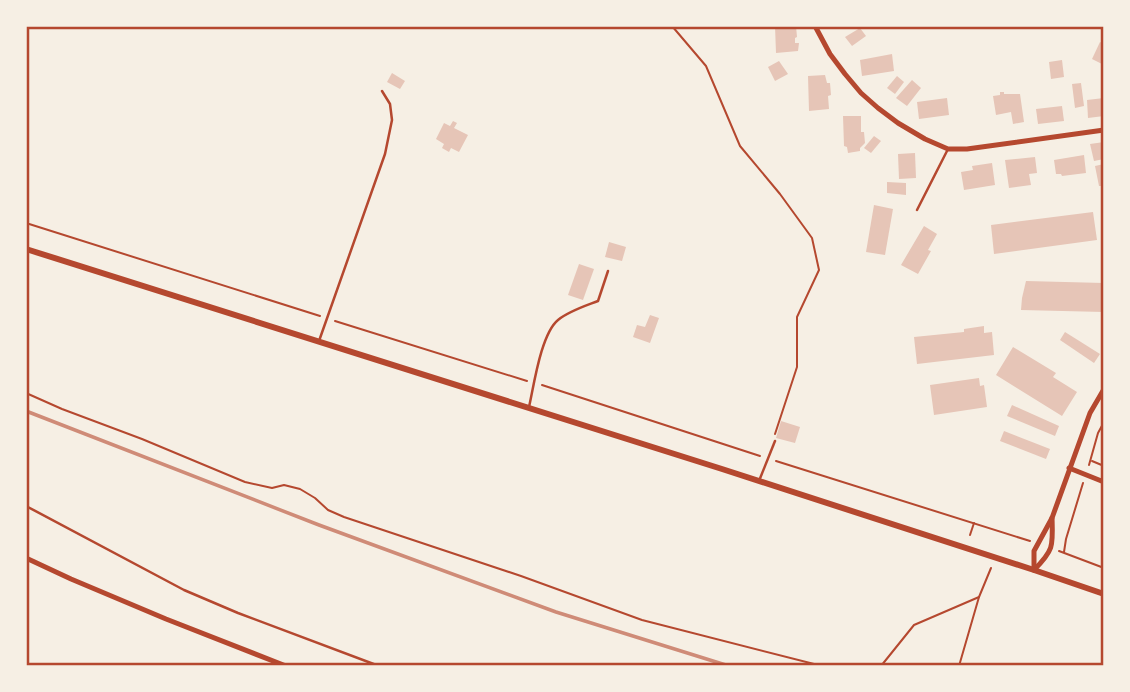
<svg xmlns="http://www.w3.org/2000/svg" width="1130" height="692" font-family="Lato,sans-serif">
	<style>
		.building { fill: #e6c5b7 }
		.lines { fill: none; stroke-linecap: round; stroke-linejoin: round }
		.path { stroke: #b5482f; stroke-width: 2 }
		.service { stroke: #b5482f; stroke-width: 2.5 }
		.minor { stroke: #b5482f; stroke-width: 5 }
		.tertiary { stroke: #b5482f; stroke-width: 6 }
		.rail { stroke: #cf8b77; stroke-width: 3.5 }
		.neatline { fill: none; stroke: #b5482f; stroke-width: 2.5 }
	</style>
	<rect width="100%" height="100%" fill="#f6efe4"/>
	<!-- building -->
	<g class="building">
		<polygon points="775,26 796,26 797,37 795,38 795,43 799,43 798,51 776,53"/>
		<polygon points="860,28 866,36 852,46 845,37"/>
		<polygon points="1100,42 1104,44 1104,65 1092,59"/>
		<polygon points="892,54 894,71 862,76 860,60"/>
		<polygon points="1062,60 1064,77 1051,79 1049,62"/>
		<polygon points="779,61 788,74 775,81 768,67"/>
		<polygon points="392,73 405,81 400,89 387,82"/>
		<polygon points="825,75 827,83 830,83 831,95 828,96 829,109 809,111 808,76"/>
		<polygon points="897,76 904,82 895,94 887,88"/>
		<polygon points="912,80 921,88 907,106 896,98"/>
		<polygon points="1081,83 1084,106 1075,108 1072,84"/>
		<polygon points="1000,92 1004,92 1004,94 1020,94 1024,122 1013,124 1011,112 996,115 993,96 1000,95"/>
		<polygon points="947,98 949,115 919,119 917,102"/>
		<polygon points="1104,98 1104,116 1088,118 1087,100"/>
		<polygon points="1062,106 1064,121 1038,124 1036,109"/>
		<polygon points="843,116 861,116 861,132 864,132 865,143 860,148 860,151 848,153 847,147 844,146"/>
		<polygon points="453,121 457,123 454,128 468,135 459,152 451,148 449,152 442,148 444,144 436,139 444,123 450,126"/>
		<polygon points="874,136 881,141 871,153 864,148"/>
		<polygon points="1104,142 1104,159 1094,161 1090,144"/>
		<polygon points="915,153 916,178 899,179 898,154"/>
		<polygon points="1084,155 1086,173 1062,176 1061,174 1056,174 1054,160"/>
		<polygon points="1035,157 1037,173 1029,174 1031,185 1009,188 1005,160"/>
		<polygon points="992,163 995,185 964,190 961,172 973,170 972,166"/>
		<polygon points="1104,164 1104,186 1099,186 1095,166"/>
		<polygon points="887,182 906,183 906,195 887,193"/>
		<polygon points="874,205 893,209 885,255 866,252"/>
		<polygon points="1093,212 1097,240 994,254 991,225"/>
		<polygon points="924,226 937,234 928,250 931,251 918,274 901,265"/>
		<polygon points="609,242 626,247 622,261 605,257"/>
		<polygon points="579,264 594,269 583,300 568,295"/>
		<polygon points="1026,281 1104,283 1104,312 1021,310 1022,298"/>
		<polygon points="650,315 659,318 650,343 633,337 637,325 645,327"/>
		<polygon points="984,326 984,333 992,332 994,355 917,364 914,337 964,332 964,329"/>
		<polygon points="1065,332 1100,354 1094,363 1060,340"/>
		<polygon points="1013,347 1056,373 1053,377 1077,392 1062,416 996,375"/>
		<polygon points="979,378 980,386 984,385 987,407 934,415 930,385"/>
		<polygon points="1012,405 1059,426 1055,436 1007,416"/>
		<polygon points="781,421 800,427 795,443 776,438"/>
		<polygon points="1004,431 1050,449 1046,459 1000,441"/>
	</g>
	<g class="lines">
		<!-- path -->
		<g class="path">
			<polyline points="672,26 706,66 740,146 780,194 812,238 819,270 797,317 797,367 775,434"/>
			<polyline points="26,223 320,316"/>
			<polyline points="335,321 527,381"/>
			<polyline points="542,385 760,456"/>
			<polyline points="26,393 62,409 142,439 245,482 272,488 284,485 300,489 315,498 328,510 344,517 521,576 642,620 822,666"/>
			<polyline points="776,461 1030,541"/>
			<polyline points="1092,461 1104,466"/>
			<polyline points="1089,465 1098,433 1104,422"/>
			<polyline points="970,535 974,523"/>
			<polyline points="1059,551 1104,568"/>
			<polyline points="1064,552 1066,539 1083,483"/>
			<polyline points="881,666 914,625 979,597"/>
			<polyline points="959,666 979,597 991,568"/>
		</g>
		<!-- service -->
		<g class="service">
			<polyline points="917,210 948,149"/>
			<polyline points="319,341 385,154 392,120 390,104 382,91"/>
			<path d="M529,407C534,385 541,334 558,320C569,311 585,306 598,301L608,271"/>
			<polyline points="759,481 775,441"/>
			<polyline points="26,506 184,590 238,613 379,666"/>
		</g>
		<!-- minor -->
		<g class="minor">
			<polyline points="815,26 830,54 845,74 861,93 878,108 898,123 925,139 948,149 967,149 1104,130"/>
			<polyline points="1069,468 1104,482"/>
			<polyline points="26,558 71,579 166,619 286,666"/>
			<polyline points="1034,570 1034,551 1052,518 1090,413 1104,389"/>
			<path d="M1034,570C1054,550 1053,546 1052,518"/>
		</g>
		<!-- tertiary -->
		<polyline class="tertiary" points="26,249 722,469 1034,570 1104,594"/>
		<!-- rail -->
		<polyline class="rail" points="26,411 319,525 556,612 729,666"/>
	</g>
	<!-- border -->
	<rect width="1130" height="692" fill="none" stroke="#f6efe4" stroke-width="56"/>
	<rect x="28" y="28" width="1074" height="636" class="neatline"/>
</svg>
